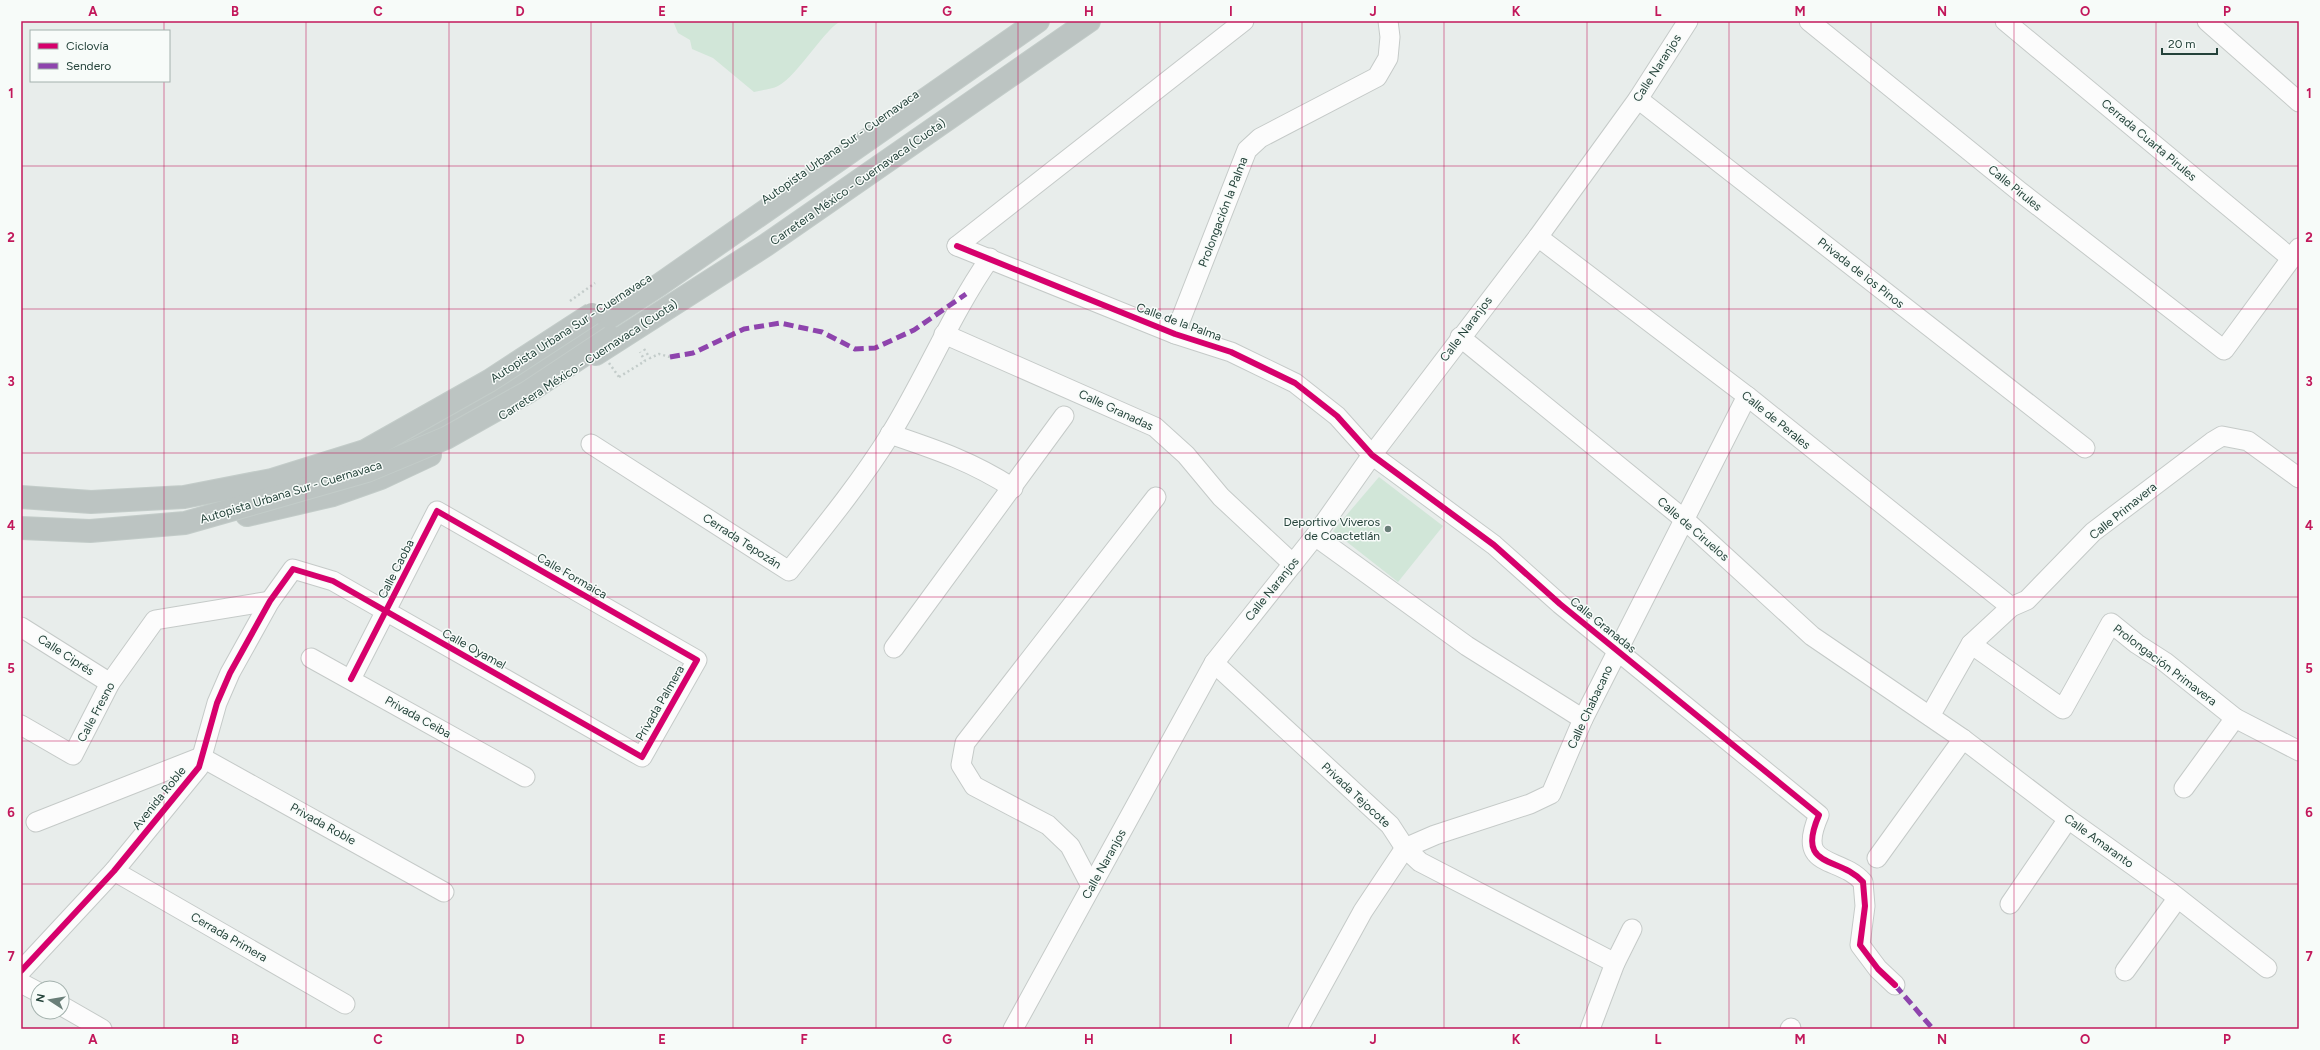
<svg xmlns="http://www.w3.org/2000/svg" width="2320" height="1050" font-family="Figtree,sans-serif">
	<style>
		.green { fill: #d1e6d8 }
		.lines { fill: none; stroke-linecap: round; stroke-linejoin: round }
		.minor-casing { stroke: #c5cac8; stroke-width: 21 }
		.highway-casing { stroke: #c3ccc9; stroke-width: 24 }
		.path { stroke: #c3ccca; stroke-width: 2.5; stroke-dasharray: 2 3; stroke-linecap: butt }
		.minor { stroke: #fcfcfc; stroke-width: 19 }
		.highway { stroke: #bcc4c2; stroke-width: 22 }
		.highway-bridge-casing { stroke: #c3ccc9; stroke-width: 24; stroke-linecap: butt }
		.path-bridge { stroke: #c3ccca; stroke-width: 2.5; stroke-dasharray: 2 3; stroke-linecap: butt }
		.highway-bridge { stroke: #bcc4c2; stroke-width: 22 }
		.quiet { stroke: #8e44ad; stroke-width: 5; stroke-dasharray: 10 5; stroke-linecap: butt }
		.cycleway-casing { stroke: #f7fbf9; stroke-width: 8 }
		.cycleway { stroke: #d6006c; stroke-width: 6 }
		.grid { fill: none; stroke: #c2185b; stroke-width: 1; stroke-opacity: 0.55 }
		.poi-dot { fill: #697e78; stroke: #f7fbf9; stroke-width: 1.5 }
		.labels { text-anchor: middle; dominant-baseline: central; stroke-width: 3; stroke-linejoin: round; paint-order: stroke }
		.street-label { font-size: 12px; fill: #24423a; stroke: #f7fbf9 }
		.poi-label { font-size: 12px; fill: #24423a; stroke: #f7fbf9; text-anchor: end }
		.neatline { fill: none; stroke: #c2185b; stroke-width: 1.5 }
		.grid-label { font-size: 13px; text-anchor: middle; font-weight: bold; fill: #c2185b }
	</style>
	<rect width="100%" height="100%" fill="#e8edeb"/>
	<!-- green -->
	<g class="green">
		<path d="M673,21H842C828,24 797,77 778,86C772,89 762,90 754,92L713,58L692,49L690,40L678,33Z"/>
		<polygon points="1379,477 1443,526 1398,582 1333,531"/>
	</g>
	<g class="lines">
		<defs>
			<g id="minor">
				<polyline points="1809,21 2019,191 2224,350 2299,248"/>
				<polyline points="2005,21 2292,259"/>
				<polyline points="2207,21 2299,102"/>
				<polyline points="1638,99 2085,448"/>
				<polyline points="1538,237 1747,396 2011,607"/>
				<path d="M957,246L1175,334L1231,352L1295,383L1337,416L1372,455L1494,545L1560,604L1819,815C1795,870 1839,855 1863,882L1865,906L1860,945L1878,969L1895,985"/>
				<polyline points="957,246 1244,21"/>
				<polyline points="944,334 1155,427 1186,455 1221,497 1293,564"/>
				<polyline points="1175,334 1247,150 1260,138 1377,77 1388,58 1390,37 1388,21"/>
				<polyline points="1460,337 1685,520 1812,636 1963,739 2068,819 2169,891 2267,968"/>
				<path d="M890,434C937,450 971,461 1013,488"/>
				<path d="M591,444L789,571C824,527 860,483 890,435C926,377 951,314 990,258"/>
				<polyline points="1315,536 1467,646 1583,719"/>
				<polyline points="21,627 110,683"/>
				<polyline points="1971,644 2063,709 2111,623 2137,644 2165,662 2235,718 2299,751"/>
				<polyline points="894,648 1064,416"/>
				<polyline points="311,658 525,777"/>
				<polyline points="1214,663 1390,825 1405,848 1420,862 1615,963"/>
				<polyline points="1930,716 1971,644 2011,607 2027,600 2093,532 2212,442 2222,436 2248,441 2299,478"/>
				<polyline points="21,725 73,755 110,683 155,620 270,601"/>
				<polyline points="2184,788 2235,718"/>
				<polyline points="36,822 201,757 444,892"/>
				<polyline points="1877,858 1963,739"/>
				<polyline points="114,871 345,1004"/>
				<polyline points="1091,886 1070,846 1048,825 974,786 961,765 965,743 1156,497"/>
				<polyline points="2010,904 2068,819"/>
				<polyline points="21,971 114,871 199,767 217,703 230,673 270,601 293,569 333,581 642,757 697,660 437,511 351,679"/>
				<polyline points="2125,971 2177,899"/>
				<polyline points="21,983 38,992"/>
				<polyline points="62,1006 102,1029"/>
				<polyline points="1013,1029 1214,663 1315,536 1372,455 1538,237 1638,99 1688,21"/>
				<polyline points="1298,1029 1363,911 1405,848 1435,835 1530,804 1551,794 1583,719 1747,396"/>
				<polyline points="1590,1029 1615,963 1632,929"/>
				<polyline points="1790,1029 1791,1028"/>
			</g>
			<g id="highway">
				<polyline points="596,354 766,245 1089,21"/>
				<polyline points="400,441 470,408 659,285 1038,21"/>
				<polyline points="247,515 333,495 381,478 430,455"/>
			</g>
		</defs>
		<!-- minor casing -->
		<use href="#minor" class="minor-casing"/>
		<!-- highway casing -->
		<use href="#highway" class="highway-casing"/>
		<!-- path -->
		<g class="path">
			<polyline points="570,301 595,283"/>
			<polyline points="644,349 650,358 659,354 670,357"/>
			<polyline points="619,377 645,361 640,352"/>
		</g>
		<!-- minor -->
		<use href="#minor" class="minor"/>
		<!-- highway -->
		<use href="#highway" class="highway"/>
		<defs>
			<g id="highway-bridge">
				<polyline points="21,497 91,502 184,497 272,480 365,451 489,381 592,314"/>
				<polyline points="21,528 90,531 185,523 367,471 446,438 528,392 611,337"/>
			</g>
		</defs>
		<!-- highway-bridge casing -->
		<use href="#highway-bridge" class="highway-bridge-casing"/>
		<!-- path-bridge -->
		<polyline class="path-bridge" points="609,363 619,377"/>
		<!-- highway-bridge -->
		<use href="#highway-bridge" class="highway-bridge"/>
		<!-- quiet -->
		<g class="quiet">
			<polyline points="670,357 693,353 744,329 780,323 822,332 855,349 875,348 914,330 966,294"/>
			<polyline points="1895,985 1933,1029"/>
		</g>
		<defs>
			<g id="cycleway">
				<path d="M957,246L1175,334L1231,352L1295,383L1337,416L1372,455L1494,545L1560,604L1819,815C1795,870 1839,855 1863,882L1865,906L1860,945L1878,969L1895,985"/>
				<polyline points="21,971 114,871 199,767 217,703 230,673 270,601 293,569 333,581 642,757 697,660 437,511 351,679"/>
			</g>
		</defs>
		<!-- cycleway casing -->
		<use href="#cycleway" class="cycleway-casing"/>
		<!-- cycleway -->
		<use href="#cycleway" class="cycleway"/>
	</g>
	<!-- grid -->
	<path class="grid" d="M164,21V31M306,21V1029M449,21V1029M591,21V1029M733,21V1029M876,21V1029M1018,21V1029M1160,21V1029M1302,21V1029M1444,21V1029M1587,21V1029M1729,21V1029M1871,21V1029M2014,21V1029M2156,21V1029M164,81V1029M21,166H2299M21,309H2299M21,453H2299M21,597H2299M21,741H2299M21,884H2299"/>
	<!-- markers -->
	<circle class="poi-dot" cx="1388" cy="529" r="4"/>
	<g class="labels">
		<!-- street labels -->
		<g class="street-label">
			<text transform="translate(1657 68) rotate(-57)">Calle Naranjos</text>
			<text transform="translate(2149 140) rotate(40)">Cerrada Cuarta Pirules</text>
			<text transform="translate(840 147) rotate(-35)">Autopista Urbana Sur - Cuernavaca</text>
			<text transform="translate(858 182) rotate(-35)">Carretera México - Cuernavaca (Cuota)</text>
			<text transform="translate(2015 188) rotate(39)">Calle Pirules</text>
			<text transform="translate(1223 212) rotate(-69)">Prolongación la Palma</text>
			<text transform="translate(1861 273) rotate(38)">Privada de los Pinos</text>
			<text transform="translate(1179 322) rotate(20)">Calle de la Palma</text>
			<text transform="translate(571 328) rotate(-33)">Autopista Urbana Sur - Cuernavaca</text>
			<text transform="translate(1466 329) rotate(-53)">Calle Naranjos</text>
			<text transform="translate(588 360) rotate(-33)">Carretera México - Cuernavaca (Cuota)</text>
			<text transform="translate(1116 410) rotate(25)">Calle Granadas</text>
			<text transform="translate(1776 420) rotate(39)">Calle de Perales</text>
			<text transform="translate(291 492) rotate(-17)">Autopista Urbana Sur - Cuernavaca</text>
			<text transform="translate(2123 511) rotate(-39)">Calle Primavera</text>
			<text transform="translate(1693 529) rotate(41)">Calle de Ciruelos</text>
			<text transform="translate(742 541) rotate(33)">Cerrada Tepozán</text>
			<text transform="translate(396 569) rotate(-63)">Calle Caoba</text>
			<text transform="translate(572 576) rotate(30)">Calle Formaica</text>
			<text transform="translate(1272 589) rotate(-51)">Calle Naranjos</text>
			<text transform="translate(1603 625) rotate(39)">Calle Granadas</text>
			<text transform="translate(474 649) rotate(29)">Calle Oyamel</text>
			<text transform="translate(66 655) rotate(33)">Calle Ciprés</text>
			<text transform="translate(2165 665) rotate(37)">Prolongación Primavera</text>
			<text transform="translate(660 703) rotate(-60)">Privada Palmera</text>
			<text transform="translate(1590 707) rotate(-65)">Calle Chabacano</text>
			<text transform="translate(96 712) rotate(-62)">Calle Fresno</text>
			<text transform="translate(418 717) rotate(29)">Privada Ceiba</text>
			<text transform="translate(1356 795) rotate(43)">Privada Tejocote</text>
			<text transform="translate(159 798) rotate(-51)">Avenida Roble</text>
			<text transform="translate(323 824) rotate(29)">Privada Roble</text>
			<text transform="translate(2099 841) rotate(36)">Calle Amaranto</text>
			<text transform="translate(1104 864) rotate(-61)">Calle Naranjos</text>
			<text transform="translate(229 937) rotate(30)">Cerrada Primera</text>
		</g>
		<!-- poi labels -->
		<g class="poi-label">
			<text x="1380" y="522">Deportivo Viveros<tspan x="1380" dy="14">de Coactetlán</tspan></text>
		</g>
	</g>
	<!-- border -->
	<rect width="2320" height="1050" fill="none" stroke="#f7fbf9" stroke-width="44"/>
	<!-- legend -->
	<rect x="30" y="30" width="140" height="52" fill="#f7fbf9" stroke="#a3b1ad"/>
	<rect x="38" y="43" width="20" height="6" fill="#d6006c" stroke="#a3b1ad"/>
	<text x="66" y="50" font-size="12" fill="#24423a">Ciclovía</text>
	<rect x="38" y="63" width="20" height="6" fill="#8e44ad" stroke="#a3b1ad"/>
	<text x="66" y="70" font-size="12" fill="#24423a">Sendero</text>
	<!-- north arrow -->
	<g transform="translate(50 1000) rotate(282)"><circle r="19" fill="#f7fbf9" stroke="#a3b1ad"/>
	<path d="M0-3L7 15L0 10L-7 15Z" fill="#697e78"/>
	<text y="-6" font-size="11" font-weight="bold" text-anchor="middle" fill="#24423a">N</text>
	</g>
	<!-- scale -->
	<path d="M2162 48v6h55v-6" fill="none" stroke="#24423a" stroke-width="2"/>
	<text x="2168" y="48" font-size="12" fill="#24423a" stroke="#f7fbf9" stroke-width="3" paint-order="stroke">20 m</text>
	<rect x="22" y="22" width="2276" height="1006" class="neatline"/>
	<g class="grid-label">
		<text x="93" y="16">A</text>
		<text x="235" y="16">B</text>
		<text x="378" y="16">C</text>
		<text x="520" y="16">D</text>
		<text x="662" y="16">E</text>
		<text x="804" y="16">F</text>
		<text x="947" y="16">G</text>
		<text x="1089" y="16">H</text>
		<text x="1231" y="16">I</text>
		<text x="1373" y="16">J</text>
		<text x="1516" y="16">K</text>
		<text x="1658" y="16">L</text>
		<text x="1800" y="16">M</text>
		<text x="1942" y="16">N</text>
		<text x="2085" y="16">O</text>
		<text x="2227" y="16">P</text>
		<text x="11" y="98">1</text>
		<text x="2309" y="98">1</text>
		<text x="11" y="242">2</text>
		<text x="2309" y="242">2</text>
		<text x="11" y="386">3</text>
		<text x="2309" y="386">3</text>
		<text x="11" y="530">4</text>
		<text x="2309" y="530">4</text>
		<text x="11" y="673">5</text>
		<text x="2309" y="673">5</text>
		<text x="11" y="817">6</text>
		<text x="2309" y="817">6</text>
		<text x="11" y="961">7</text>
		<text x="2309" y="961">7</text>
		<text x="93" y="1044">A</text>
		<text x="235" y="1044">B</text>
		<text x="378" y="1044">C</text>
		<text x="520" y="1044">D</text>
		<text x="662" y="1044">E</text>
		<text x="804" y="1044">F</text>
		<text x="947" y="1044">G</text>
		<text x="1089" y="1044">H</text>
		<text x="1231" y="1044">I</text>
		<text x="1373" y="1044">J</text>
		<text x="1516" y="1044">K</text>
		<text x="1658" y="1044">L</text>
		<text x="1800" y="1044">M</text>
		<text x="1942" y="1044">N</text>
		<text x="2085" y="1044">O</text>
		<text x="2227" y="1044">P</text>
	</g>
</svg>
